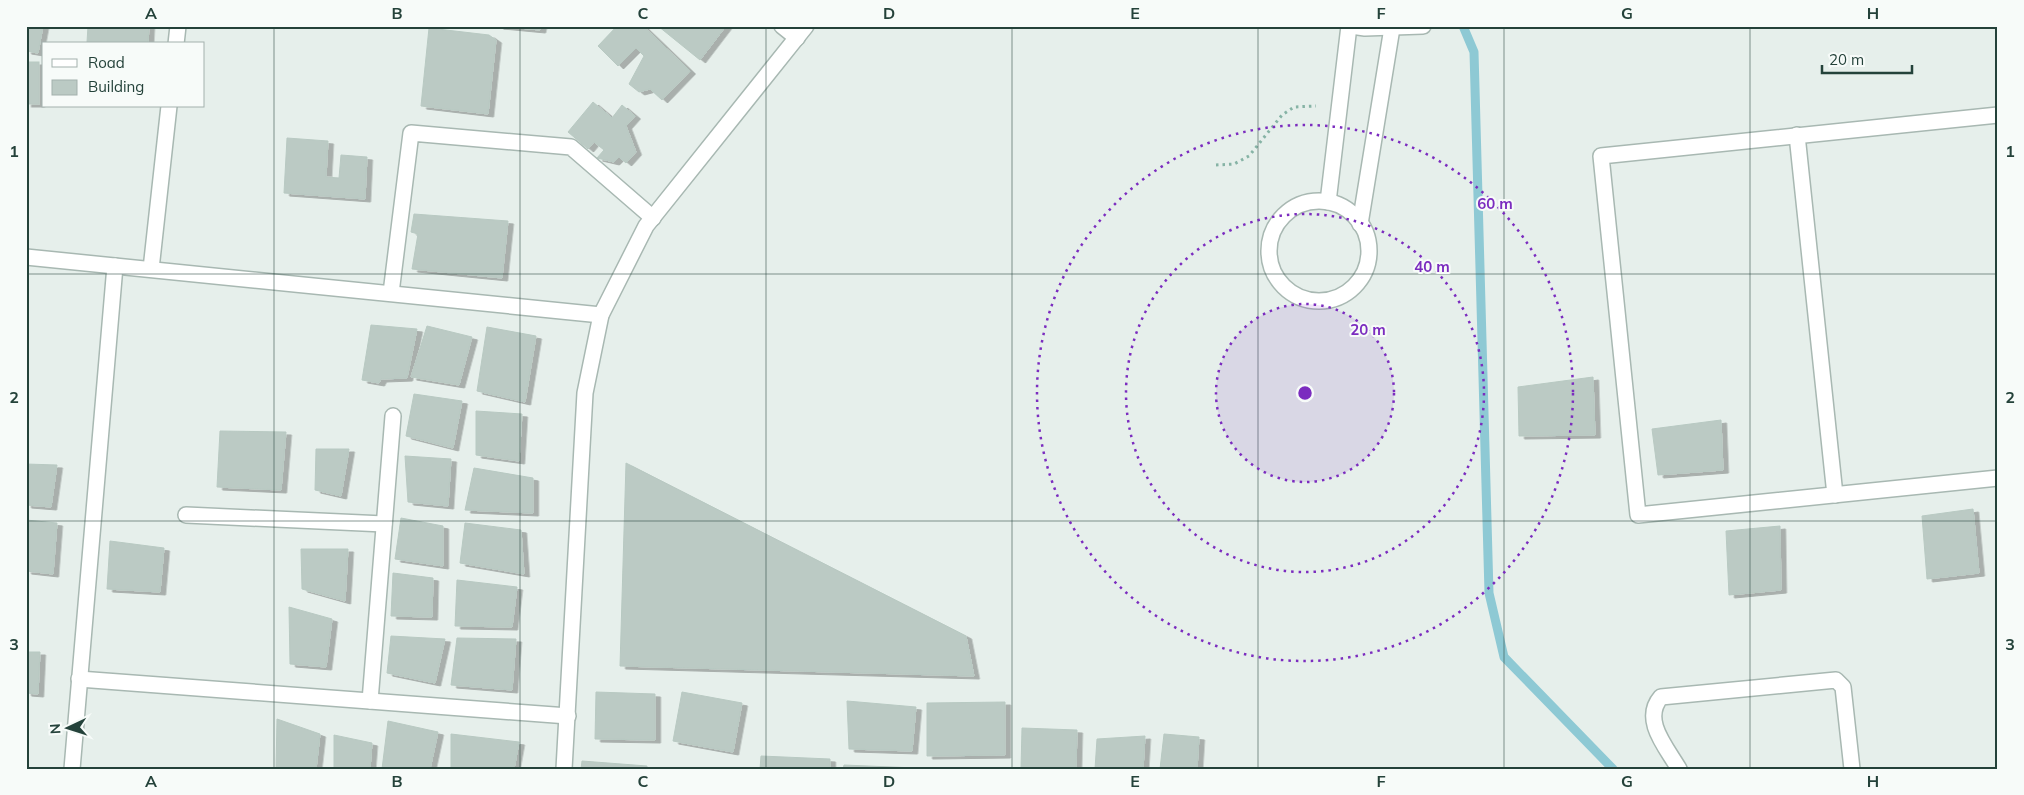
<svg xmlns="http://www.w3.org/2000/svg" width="2024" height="795" font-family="Mulish,sans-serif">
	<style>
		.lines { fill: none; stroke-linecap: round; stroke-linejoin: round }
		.stream { stroke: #8ec9d4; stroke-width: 9 }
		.building { fill: #bbcac4; stroke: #b8c9c2; filter: url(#shadow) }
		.lane-casing { stroke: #a8b8b2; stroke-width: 18 }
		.street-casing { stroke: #a8b8b2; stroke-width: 18 }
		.path { stroke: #86b3a5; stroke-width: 3; stroke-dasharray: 2.5 4; stroke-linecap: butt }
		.lane { stroke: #fff; stroke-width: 15 }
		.street { stroke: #fff; stroke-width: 15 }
		.grid { fill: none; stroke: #24423a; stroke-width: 1; stroke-opacity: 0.55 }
		.ring { fill: none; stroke: #7b2cbf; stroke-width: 2.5; stroke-dasharray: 2.5 5 }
		.centre { fill: #7b2cbf; stroke: #f7fbf9; stroke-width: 2.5 }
		.ring-label { font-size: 15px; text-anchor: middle; font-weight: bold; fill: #7b2cbf; stroke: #f7fbf9; stroke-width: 4; stroke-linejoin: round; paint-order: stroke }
		.neatline { fill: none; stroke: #24423a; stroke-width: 2 }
		.grid-label { font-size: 16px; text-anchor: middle; font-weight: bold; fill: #24423a }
	</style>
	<defs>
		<filter id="shadow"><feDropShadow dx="5.5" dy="3" stdDeviation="0" flood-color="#0004"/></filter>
	</defs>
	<rect width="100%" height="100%" fill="#e6efeb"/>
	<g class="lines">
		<!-- stream -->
		<polyline class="stream" points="1463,26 1474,52 1489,593 1504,657 1613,769"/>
	</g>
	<!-- building -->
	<g class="building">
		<polygon points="26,26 43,26 38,53 26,51"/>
		<polygon points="88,26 149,26 148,44 87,42"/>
		<polygon points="498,26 541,26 540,30"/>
		<polygon points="617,26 643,26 690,71 662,100 650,89 639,92 629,84 644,56 636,48 618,66 598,46"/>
		<polygon points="658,26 726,26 700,60"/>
		<polygon points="429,28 489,35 496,40 488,114 421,106"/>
		<rect x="26" y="62" width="13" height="42"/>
		<polygon points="593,102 612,118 622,105 635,116 626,126 636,152 626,163 619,157 614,162 597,158 604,150 594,142 588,149 568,132"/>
		<polygon points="287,138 328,141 326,177 339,178 341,155 367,157 365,199 284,193"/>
		<polygon points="414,214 508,221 502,278 412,269 418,234 411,232"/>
		<polygon points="371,325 417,329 407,378 381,379 379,383 362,380"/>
		<polygon points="427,326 472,337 459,385 411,377"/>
		<polygon points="487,327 536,336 525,402 477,391"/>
		<polygon points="1593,377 1595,435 1519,436 1518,387"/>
		<polygon points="414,394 462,401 453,448 406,436"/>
		<polygon points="476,411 522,414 519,461 476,455"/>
		<polygon points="1721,420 1723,470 1658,475 1652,429"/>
		<polygon points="220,431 286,432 281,490 217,487"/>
		<polygon points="316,449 349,449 341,496 315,490"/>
		<polygon points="405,456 451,459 448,506 408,502"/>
		<polygon points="626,463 966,636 974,676 620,666"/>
		<polygon points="26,464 57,465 51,507 26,505"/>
		<polygon points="474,468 533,478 533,513 465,510"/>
		<polygon points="1973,509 1979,573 1927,579 1922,516"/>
		<polygon points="401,518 443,526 443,566 395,559"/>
		<polygon points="26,520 57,523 53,574 26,571"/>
		<polygon points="465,523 521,530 524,574 460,563"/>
		<polygon points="1780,526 1781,590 1729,595 1726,531"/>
		<polygon points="110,541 164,548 160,592 107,589"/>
		<polygon points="301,549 348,549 345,601 302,589"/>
		<polygon points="393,573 433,578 432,617 391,616"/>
		<polygon points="457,580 517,587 512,627 455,626"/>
		<polygon points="289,607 332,619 326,667 290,664"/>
		<polygon points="391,636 445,639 435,683 387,673"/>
		<polygon points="457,638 516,639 512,690 451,685"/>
		<polygon points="26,652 40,652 38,694 26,693"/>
		<polygon points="596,692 655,694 655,740 595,739"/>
		<polygon points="682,692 742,703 733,752 673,741"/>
		<polygon points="847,701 916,707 912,751 849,749"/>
		<polygon points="1005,702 1005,755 927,756 927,703"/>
		<polygon points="277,719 320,734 316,769 276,769"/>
		<polygon points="388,721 438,732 430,769 382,769"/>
		<polygon points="1022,728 1077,730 1076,769 1021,769"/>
		<polygon points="451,734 519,742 514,769 451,769"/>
		<polygon points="1164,734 1199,737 1197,769 1160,769"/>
		<polygon points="334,735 372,743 370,769 334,769"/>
		<polygon points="1145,736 1143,769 1095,769 1097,739"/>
		<polygon points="761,756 830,759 830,769 760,769"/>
		<polygon points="582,761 647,766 647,769 581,769"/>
		<polygon points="844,765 916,768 843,769"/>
	</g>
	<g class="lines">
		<defs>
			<g id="lane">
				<polyline points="1351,26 1365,28 1423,26"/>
				<circle cx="1319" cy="251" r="50"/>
				<polyline points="1328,202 1349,26"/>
				<polyline points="1360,224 1392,28"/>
			</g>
			<g id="street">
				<polyline points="782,26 797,38"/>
				<polyline points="176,44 178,26"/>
				<polyline points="1998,115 1601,156 1638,515 1998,478"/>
				<polyline points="1797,135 1835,495"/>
				<polyline points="26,257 601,315"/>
				<polyline points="151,269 169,106"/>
				<polyline points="391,293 411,133 571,147 653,218"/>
				<polyline points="186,515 384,524"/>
				<polyline points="79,679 568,716"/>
				<polyline points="370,701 393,416"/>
				<polyline points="72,769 115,266"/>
				<polyline points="564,769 585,393 601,315 646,226 806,26"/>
				<path d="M1679,769C1667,748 1641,720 1661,697L1836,680L1843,687L1852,769"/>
			</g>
		</defs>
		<!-- lane casing -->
		<use href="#lane" class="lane-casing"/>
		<!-- street casing -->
		<use href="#street" class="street-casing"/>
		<!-- path -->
		<polyline class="path" points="1216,165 1234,164 1249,156 1282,115 1294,107 1316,106"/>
		<!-- lane -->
		<use href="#lane" class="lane"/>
		<!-- street -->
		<use href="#street" class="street"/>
	</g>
	<!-- grid -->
	<path class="grid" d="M274,26V769M520,26V769M766,26V769M1012,26V769M1258,26V769M1504,26V769M1750,26V769M26,274H1998M26,521H1998"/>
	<!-- distance rings -->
	<circle cx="1305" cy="393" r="89" fill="#7b2cbf" fill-opacity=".12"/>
	<g class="ring">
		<circle cx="1305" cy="393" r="89"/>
		<circle cx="1305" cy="393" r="179"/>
		<circle cx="1305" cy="393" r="268"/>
	</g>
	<circle cx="1305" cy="393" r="8" class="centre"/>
	<g class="ring-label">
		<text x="1495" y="209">60 m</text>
		<text x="1432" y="272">40 m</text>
		<text x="1368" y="335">20 m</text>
	</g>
	<!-- border -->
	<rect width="2024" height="795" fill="none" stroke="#f7fbf9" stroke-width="55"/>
	<!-- legend -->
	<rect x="42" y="42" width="162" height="65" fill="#f7fbf9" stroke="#a3b1ad"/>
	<rect x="52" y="59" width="25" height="8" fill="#ffffff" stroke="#a3b1ad"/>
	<text x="88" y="68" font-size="15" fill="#24423a">Road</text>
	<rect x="52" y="80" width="25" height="15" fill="#bbcac4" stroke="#a3b1ad"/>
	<text x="88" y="92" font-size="15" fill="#24423a">Building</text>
	<!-- north arrow -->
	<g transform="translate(68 728) rotate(266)" stroke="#f7fbf9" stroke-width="4" paint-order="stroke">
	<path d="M0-4L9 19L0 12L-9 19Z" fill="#24423a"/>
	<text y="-8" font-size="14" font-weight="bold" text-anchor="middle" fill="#24423a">N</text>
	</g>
	<!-- scale -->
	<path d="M1822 65v8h90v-8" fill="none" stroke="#24423a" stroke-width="2.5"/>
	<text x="1829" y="65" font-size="15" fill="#24423a" stroke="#f7fbf9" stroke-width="4" paint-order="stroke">20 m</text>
	<rect x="28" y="28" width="1968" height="740" class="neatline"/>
	<g class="grid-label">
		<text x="151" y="19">A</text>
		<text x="397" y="19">B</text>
		<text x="643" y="19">C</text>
		<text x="889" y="19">D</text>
		<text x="1135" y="19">E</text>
		<text x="1381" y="19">F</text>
		<text x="1627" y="19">G</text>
		<text x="1873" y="19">H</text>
		<text x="14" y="157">1</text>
		<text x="2010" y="157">1</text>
		<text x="14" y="403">2</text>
		<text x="2010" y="403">2</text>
		<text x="14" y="650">3</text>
		<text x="2010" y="650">3</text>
		<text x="151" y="787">A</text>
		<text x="397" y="787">B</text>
		<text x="643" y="787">C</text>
		<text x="889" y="787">D</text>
		<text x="1135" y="787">E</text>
		<text x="1381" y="787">F</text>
		<text x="1627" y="787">G</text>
		<text x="1873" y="787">H</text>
	</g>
</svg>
